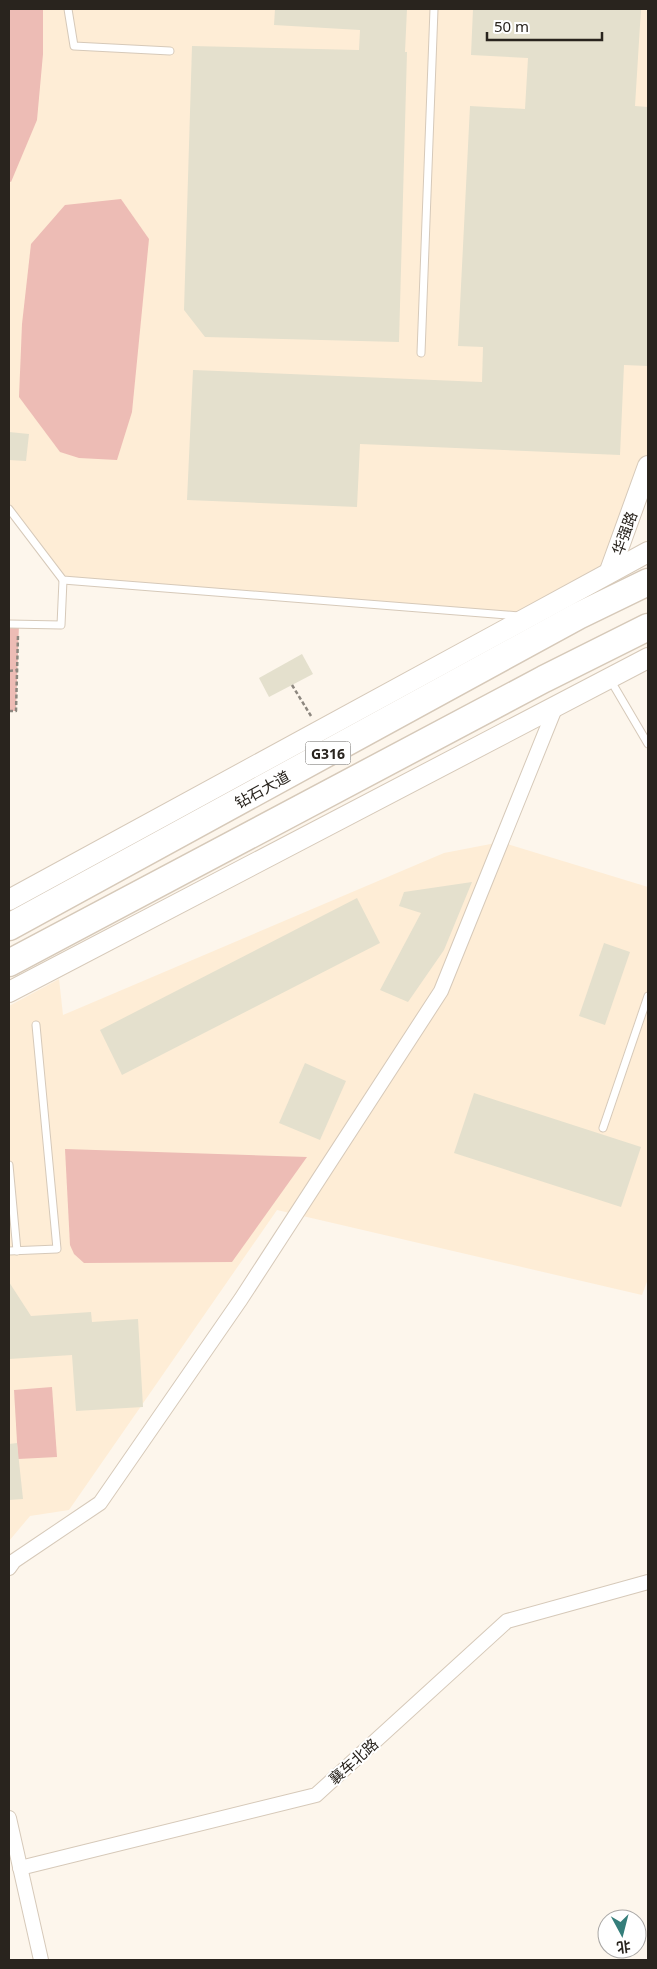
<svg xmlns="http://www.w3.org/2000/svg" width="657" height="1969" font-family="'Noto Sans','Noto Sans SC',sans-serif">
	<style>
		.built { fill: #feedd6 }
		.green { fill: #edbcb5 }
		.building { fill: #e4e0cd }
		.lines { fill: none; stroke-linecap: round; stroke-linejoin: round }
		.lane-casing { stroke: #d6c9b9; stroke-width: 9 }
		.street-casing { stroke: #d6c9b9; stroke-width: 16 }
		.secondary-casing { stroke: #d6c9b9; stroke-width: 22 }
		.highway-casing { stroke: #d6c9b9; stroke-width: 29 }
		.path { stroke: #8d877f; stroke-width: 2.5; stroke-dasharray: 4 2.5; stroke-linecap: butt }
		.lane { stroke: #fff; stroke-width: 7 }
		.street { stroke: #fff; stroke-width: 14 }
		.secondary { stroke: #fff; stroke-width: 20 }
		.highway { stroke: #fff; stroke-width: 26 }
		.labels { text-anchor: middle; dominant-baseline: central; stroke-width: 4; stroke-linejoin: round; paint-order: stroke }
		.shield { fill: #fff; stroke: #696662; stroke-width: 1 }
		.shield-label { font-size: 14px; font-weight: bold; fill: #29241e }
		.street-label { font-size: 15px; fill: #29241e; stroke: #fff }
	</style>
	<rect width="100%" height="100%" fill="#fdf6ec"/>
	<!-- built -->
	<g class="built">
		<polygon points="9,9 648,9 648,466 610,571 527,617 63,580 9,509"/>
		<polygon points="501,842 648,887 648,1279 642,1295 277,1210 69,1510 30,1516 9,1541 9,1006 59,979 63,1015 444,853"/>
	</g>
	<!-- green -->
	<g class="green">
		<polygon points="9,9 43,9 43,54 37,120 11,182 9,181"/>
		<polygon points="121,199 149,239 132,412 117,460 79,458 60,452 19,397 22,324 31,244 65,205"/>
		<polygon points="9,624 19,624 16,711 9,711"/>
		<polygon points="65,1149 307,1157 232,1262 84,1263 74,1254 70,1245"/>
		<polygon points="52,1387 57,1457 18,1459 14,1390"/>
	</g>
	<!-- building -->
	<g class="building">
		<polygon points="275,9 407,9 405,52 407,52 399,342 205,337 184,310 192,46 359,50 360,30 274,25"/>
		<polygon points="473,9 641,9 635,106 648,107 648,366 624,365 620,455 360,444 357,507 187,500 193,370 482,382 483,347 458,346 470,106 525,109 528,58 471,55"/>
		<polygon points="9,432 29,434 26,461 9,460"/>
		<polygon points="302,654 313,674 269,697 259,678"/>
		<polygon points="472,882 444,950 408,1002 380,990 421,913 399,906 404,892"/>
		<polygon points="357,898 380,943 122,1075 100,1030"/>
		<polygon points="604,943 630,952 605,1025 579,1016"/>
		<polygon points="305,1063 346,1081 320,1140 279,1123"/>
		<polygon points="474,1093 641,1147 621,1207 454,1153"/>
		<polygon points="9,1282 31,1316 91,1312 92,1322 138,1319 143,1407 76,1411 72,1355 9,1359"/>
		<polygon points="17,1443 23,1499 9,1500 9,1444"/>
	</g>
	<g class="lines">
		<defs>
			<g id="lane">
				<polyline points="68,9 74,46 170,51"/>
				<polyline points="421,353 434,9"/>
				<polyline points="9,509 63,580 519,616"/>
				<polyline points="9,624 61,625 63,580"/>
				<polyline points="611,681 648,744"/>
				<polyline points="603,1128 648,996"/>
				<polyline points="9,1165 17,1251"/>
				<polyline points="9,1251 57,1249 36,1025"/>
			</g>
			<g id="street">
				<polyline points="9,1568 14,1561 100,1503 241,1299 441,991 556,706"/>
				<polyline points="9,1818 41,1960"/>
				<polyline points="20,1868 316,1795 507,1621 648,1582"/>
			</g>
			<g id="secondary">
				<polyline points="610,571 648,466"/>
				<polyline points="9,900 648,552"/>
				<polyline points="9,992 648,658"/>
			</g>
			<g id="highway">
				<polyline points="9,927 578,616 648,582"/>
				<polyline points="9,963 544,679 648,627"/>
			</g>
		</defs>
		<!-- lane casing -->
		<use href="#lane" class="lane-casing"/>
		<!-- street casing -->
		<use href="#street" class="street-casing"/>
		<!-- secondary casing -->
		<use href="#secondary" class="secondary-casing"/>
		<!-- highway casing -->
		<use href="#highway" class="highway-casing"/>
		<!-- path -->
		<g class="path">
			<polyline points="9,671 18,670"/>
			<polyline points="292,685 311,716"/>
			<polyline points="9,711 16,711 18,635"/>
		</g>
		<!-- lane -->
		<use href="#lane" class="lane"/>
		<!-- street -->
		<use href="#street" class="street"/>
		<!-- secondary -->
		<use href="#secondary" class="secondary"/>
		<!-- highway -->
		<use href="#highway" class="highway"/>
	</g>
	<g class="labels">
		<!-- shield labels -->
		<rect class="shield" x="305.5" y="741.5" width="45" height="23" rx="4"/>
		<g class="shield-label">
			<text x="328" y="753">G316</text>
		</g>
		<!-- street labels -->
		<g class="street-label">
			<text transform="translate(624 533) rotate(-70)">华强路</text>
			<text transform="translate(262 789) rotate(-29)">钻石大道</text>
			<text transform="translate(353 1761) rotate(-42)">襄车北路</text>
		</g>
	</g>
	<!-- border -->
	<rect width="657" height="1969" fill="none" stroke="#29241e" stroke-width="20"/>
	<!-- north arrow -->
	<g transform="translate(622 1934) rotate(173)"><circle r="24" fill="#ffffff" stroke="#a9a7a5"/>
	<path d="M0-4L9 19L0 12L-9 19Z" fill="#357e7a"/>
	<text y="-8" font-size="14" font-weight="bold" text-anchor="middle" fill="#29241e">北</text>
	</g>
	<!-- scale -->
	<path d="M487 32v8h115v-8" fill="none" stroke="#29241e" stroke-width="2.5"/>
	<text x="494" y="32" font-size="15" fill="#29241e" stroke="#ffffff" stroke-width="4" paint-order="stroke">50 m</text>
</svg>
